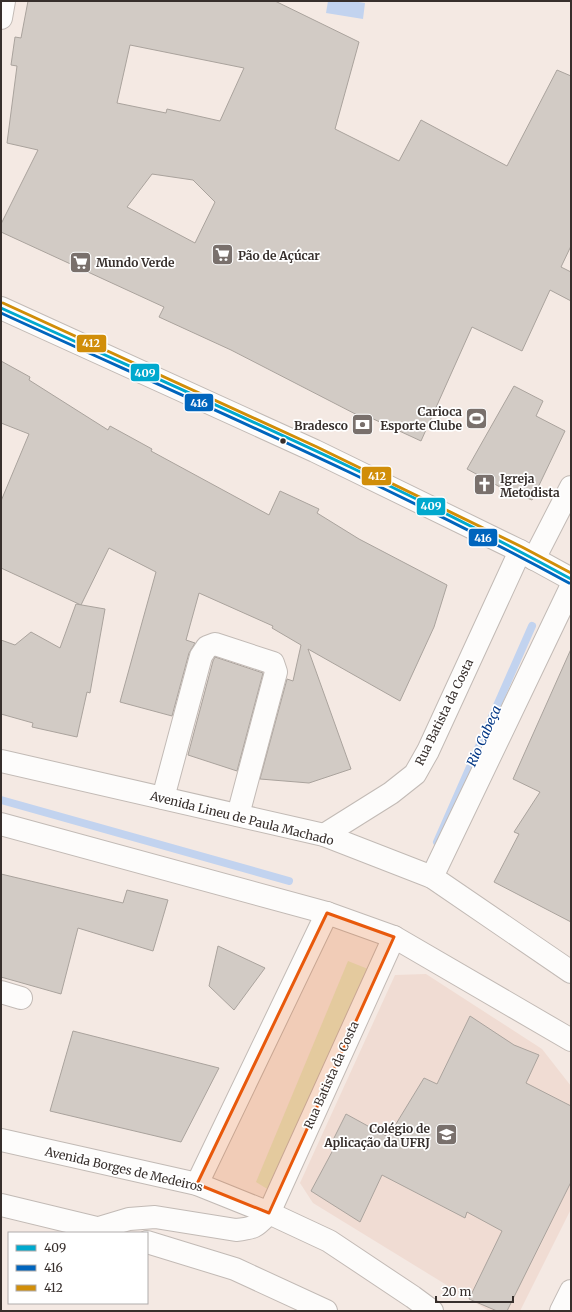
<svg xmlns="http://www.w3.org/2000/svg" width="572" height="1312" font-family="Merriweather,serif">
	<style>
		.built { fill: #f0dcd3 }
		.green { fill: #e4e6c4 }
		.water { fill: #c2d3ef }
		.lines { fill: none; stroke-linecap: round; stroke-linejoin: round }
		.stream { stroke: #c2d3ef; stroke-width: 8 }
		.building { fill: #d2cbc5; stroke: #aaa39d; fill-rule: evenodd }
		.minor-casing { stroke: #c2bab5; stroke-width: 24 }
		.tertiary-casing { stroke: #c2bab5; stroke-width: 24 }
		.secondary-casing { stroke: #c2bab5; stroke-width: 24 }
		.trunk-casing { stroke: #c2bab5; stroke-width: 24 }
		.minor { stroke: #fdfcfb; stroke-width: 22 }
		.tertiary { stroke: #fdfcfb; stroke-width: 22 }
		.secondary { stroke: #fdfcfb; stroke-width: 22 }
		.trunk { stroke: #fdfcfb; stroke-width: 22 }
		.bus-1-casing { stroke: #fff; stroke-width: 6 }
		.bus-2-casing { stroke: #fff; stroke-width: 6 }
		.bus-3-casing { stroke: #fff; stroke-width: 6 }
		.bus-1 { stroke: #00a9ce; stroke-width: 3 }
		.bus-2 { stroke: #0065bd; stroke-width: 3 }
		.bus-3 { stroke: #d18e09; stroke-width: 3 }
		.marked { fill: #e8590c; fill-opacity: 0.2; stroke: #e8590c; stroke-width: 3; stroke-linejoin: round }
		.bus-dot { fill: #372f2c; stroke: #fff; stroke-width: 1.5 }
		.labels { text-anchor: middle; dominant-baseline: central; stroke-width: 3.5; stroke-linejoin: round; paint-order: stroke }
		.poi-label { font-size: 12px; font-weight: bold; fill: #372f2c; stroke: #fff; text-anchor: start }
		.street-label { font-size: 12px; fill: #372f2c; stroke: #fff }
		.water-label { font-size: 13px; font-style: italic; fill: #003584; stroke: #fff }
		.line-badge { stroke: #fff; stroke-width: 1.5 }
		.badge-label { font-size: 11px; text-anchor: middle; font-weight: bold; fill: #fff }
	</style>
	<rect width="100%" height="100%" fill="#f4e9e3"/>
	<!-- built -->
	<polygon class="built" points="426,974 542,1049 571,1086 571,1209 520,1311 489,1311 313,1203 300,1183 395,975"/>
	<!-- green -->
	<polygon class="green" points="348,961 378,973 277,1195 256,1182"/>
	<!-- water -->
	<polygon class="water" points="328,1 352,1 365,3 363,19 326,13"/>
	<g class="lines">
		<!-- stream -->
		<g class="stream">
			<polyline points="1,800 289,881"/>
			<polyline points="437,842 532,626"/>
		</g>
	</g>
	<!-- building -->
	<g class="building">
		<path d="M28,1H275L359,42L335,129L399,161L421,120L507,166L557,70L571,76V246L561,267L571,272V301L550,290L522,351L472,327L421,441L369,417L367,420L231,350L159,317L164,307L1,232V224L38,150L7,143L17,66L11,65L15,37L21,38ZM130,45L244,68L220,121L167,109L166,113L117,103ZM152,174L193,180L215,202L195,243L127,207Z"/>
		<polygon points="1,361 30,377 29,380 108,430 110,426 152,449 151,451 269,515 280,491 319,509 317,513 359,539 447,585 434,627 400,701 308,649 351,769 309,783 260,779 287,679 293,681 301,645 272,628 273,626 199,593 186,640 195,643 189,653 172,716 120,702 156,572 109,548 81,605 1,568 1,501 29,434 1,423"/>
		<polygon points="514,386 543,401 536,416 565,431 532,500 500,487 467,469"/>
		<polygon points="76,604 105,609 90,693 87,692 77,737 32,727 33,723 1,714 1,640 15,645 31,632 60,648"/>
		<polygon points="571,649 571,922 494,882 519,834 514,832 540,792 513,779"/>
		<polygon points="215,657 263,673 237,771 188,755 213,661"/>
		<polygon points="1,874 123,903 127,890 168,900 153,951 78,928 61,994 1,977"/>
		<polygon points="218,946 265,968 234,1010 209,986"/>
		<polygon points="470,1016 514,1045 539,1055 526,1083 571,1106 571,1182 507,1311 497,1311 469,1299 502,1231 467,1212 465,1218 382,1175 360,1222 311,1191 333,1150 329,1148 346,1114 388,1137 424,1078 437,1084"/>
		<polygon points="73,1031 219,1068 181,1142 50,1111"/>
	</g>
	<g class="lines">
		<defs>
			<g id="minor">
				<polyline points="1,18 4,1"/>
				<polyline points="534,559 571,487"/>
				<polyline points="1,761 324,835 432,877 571,972"/>
				<polyline points="163,798 201,656 207,647 215,644 273,663 276,672 238,815"/>
				<polyline points="324,835 391,793 415,774 428,751 520,551"/>
				<polyline points="432,877 571,587"/>
				<polyline points="1,992 21,998"/>
				<polyline points="197,1184 327,913"/>
				<polyline points="269,1213 394,937"/>
				<polyline points="561,1311 571,1291"/>
			</g>
			<polyline id="tertiary" points="1,824 327,913 394,937 571,1040"/>
			<polyline id="secondary" points="1,308 315,451 520,551 571,579"/>
			<g id="trunk">
				<polyline points="1,1140 197,1184 269,1213 329,1241 413,1297 432,1311"/>
				<polyline points="1,1205 113,1232"/>
				<path d="M99,1228L129,1219L155,1217L236,1230C256,1228 256,1226 269,1213"/>
				<polyline points="147,1242 235,1269 326,1311"/>
			</g>
		</defs>
		<!-- minor casing -->
		<use href="#minor" class="minor-casing"/>
		<!-- tertiary casing -->
		<use href="#tertiary" class="tertiary-casing"/>
		<!-- secondary casing -->
		<use href="#secondary" class="secondary-casing"/>
		<!-- trunk casing -->
		<use href="#trunk" class="trunk-casing"/>
		<!-- minor -->
		<use href="#minor" class="minor"/>
		<!-- tertiary -->
		<use href="#tertiary" class="tertiary"/>
		<!-- secondary -->
		<use href="#secondary" class="secondary"/>
		<!-- trunk -->
		<use href="#trunk" class="trunk"/>
		<defs>
			<path id="bus-1" d="M1,308C192,395 387,478 571,579"/>
			<path id="bus-2" d="M1,313C191,400 385,483 569,583"/>
			<polyline id="bus-3" points="3,303 317,447 522,547 571,573"/>
		</defs>
		<!-- bus-1 casing -->
		<use href="#bus-1" class="bus-1-casing"/>
		<!-- bus-2 casing -->
		<use href="#bus-2" class="bus-2-casing"/>
		<!-- bus-3 casing -->
		<use href="#bus-3" class="bus-3-casing"/>
		<!-- bus-1 -->
		<use href="#bus-1" class="bus-1"/>
		<!-- bus-2 -->
		<use href="#bus-2" class="bus-2"/>
		<!-- bus-3 -->
		<use href="#bus-3" class="bus-3"/>
	</g>
	<!-- marked area -->
	<path class="marked" d="M327,913L394,937L269,1213L197,1184Z"/>
	<!-- icons -->
	<defs>
		<symbol id="supermarket-square" viewBox="-11 -11 22 22"><rect x="-9" y="-9" width="18" height="18" rx="4" fill="#79706c" stroke="#fff"/><path d="M-6-5.5h2.5l.6 2H6L4.5 2H-2.5L-4.4-4H-6ZM-1.5 3.2a1.3 1.3 0 1 0 .1 0ZM3 3.2a1.3 1.3 0 1 0 .1 0Z" fill="#fff"/></symbol>
		<symbol id="stadium-square" viewBox="-11 -11 22 22"><rect x="-9" y="-9" width="18" height="18" rx="4" fill="#79706c" stroke="#fff"/><path d="M0-5a6.5 5 0 1 0 0 10a6.5 5 0 1 0 0-10ZM-3.5-1.8h7v3.6h-7Z" fill="#fff"/></symbol>
		<symbol id="bank-square" viewBox="-11 -11 22 22"><rect x="-9" y="-9" width="18" height="18" rx="4" fill="#79706c" stroke="#fff"/><path d="M-6-4H6V4H-6ZM0-2.3a2.3 2.3 0 1 0 0 4.6a2.3 2.3 0 1 0 0-4.6Z" fill="#fff"/></symbol>
		<symbol id="church-square" viewBox="-11 -11 22 22"><rect x="-9" y="-9" width="18" height="18" rx="4" fill="#79706c" stroke="#fff"/><path d="M-1.2-6h2.4v3.5h3.3v2.4h-3.3V6h-2.4V-.1h-3.3v-2.4h3.3Z" fill="#fff"/></symbol>
		<symbol id="school-square" viewBox="-11 -11 22 22"><rect x="-9" y="-9" width="18" height="18" rx="4" fill="#79706c" stroke="#fff"/><path d="M0-5L7-2L0 1L-7-2ZM-4 1L0 2.5L4 1V4Q0 6-4 4Z" fill="#fff"/></symbol>
	</defs>
	<g fill-rule="evenodd">
		<use href="#supermarket-square" x="210" y="242" width="25" height="25"/>
		<use href="#supermarket-square" x="68" y="250" width="25" height="25"/>
		<use href="#stadium-square" x="464" y="406" width="25" height="25"/>
		<use href="#bank-square" x="350" y="412" width="25" height="25"/>
		<use href="#church-square" x="472" y="472" width="25" height="25"/>
		<use href="#school-square" x="434" y="1122" width="25" height="25"/>
	</g>
	<!-- markers -->
	<circle class="bus-dot" cx="283" cy="441" r="3.5"/>
	<g class="labels">
		<!-- poi labels -->
		<g class="poi-label">
			<text x="238" y="255">Pão de Açúcar</text>
			<text x="96" y="262">Mundo Verde</text>
			<text x="462" y="411" text-anchor="end">Carioca<tspan x="462" dy="14">Esporte Clube</tspan></text>
			<text x="348" y="425" text-anchor="end">Bradesco</text>
			<text x="500" y="478">Igreja<tspan x="500" dy="14">Metodista</tspan></text>
			<text x="430" y="1128" text-anchor="end">Colégio de<tspan x="430" dy="14">Aplicação da UFRJ</tspan></text>
		</g>
		<!-- street labels -->
		<g class="street-label">
			<text transform="translate(444 712) rotate(-64)">Rua Batista da Costa</text>
			<text transform="translate(242 818) rotate(14)">Avenida Lineu de Paula Machado</text>
			<text transform="translate(331 1075) rotate(-66)">Rua Batista da Costa</text>
			<text transform="translate(124 1169) rotate(13)">Avenida Borges de Medeiros</text>
		</g>
		<!-- water labels -->
		<g class="water-label">
			<text transform="translate(484 736) rotate(-66)">Rio Cabeça</text>
		</g>
	</g>
	<g class="line-badge">
		<rect x="76" y="334" width="31" height="19" rx="4" fill="#d18e09"/>
		<rect x="130" y="363" width="30" height="19" rx="4" fill="#00a9ce"/>
		<rect x="184" y="393" width="30" height="19" rx="4" fill="#0065bd"/>
		<rect x="361" y="466" width="31" height="20" rx="4" fill="#d18e09"/>
		<rect x="416" y="497" width="30" height="19" rx="4" fill="#00a9ce"/>
		<rect x="468" y="528" width="30" height="19" rx="4" fill="#0065bd"/>
	</g>
	<g class="badge-label">
		<text x="91" y="347">412</text>
		<text x="145" y="377">409</text>
		<text x="199" y="407">416</text>
		<text x="377" y="480">412</text>
		<text x="431" y="510">409</text>
		<text x="483" y="542">416</text>
	</g>
	<!-- border -->
	<rect width="572" height="1312" fill="none" stroke="#372f2c" stroke-width="4"/>
	<!-- legend -->
	<rect x="8" y="1232" width="140" height="72" fill="#ffffff" stroke="#afacab"/>
	<rect x="16" y="1245" width="20" height="6" fill="#00a9ce" stroke="#afacab"/>
	<text x="44" y="1252" font-size="12" fill="#372f2c">409</text>
	<rect x="16" y="1265" width="20" height="6" fill="#0065bd" stroke="#afacab"/>
	<text x="44" y="1272" font-size="12" fill="#372f2c">416</text>
	<rect x="16" y="1285" width="20" height="6" fill="#d18e09" stroke="#afacab"/>
	<text x="44" y="1292" font-size="12" fill="#372f2c">412</text>
	<!-- scale -->
	<path d="M436 1296v6h77v-6" fill="none" stroke="#372f2c" stroke-width="2"/>
	<text x="442" y="1296" font-size="12" fill="#372f2c" stroke="#ffffff" stroke-width="3" paint-order="stroke">20 m</text>
</svg>
